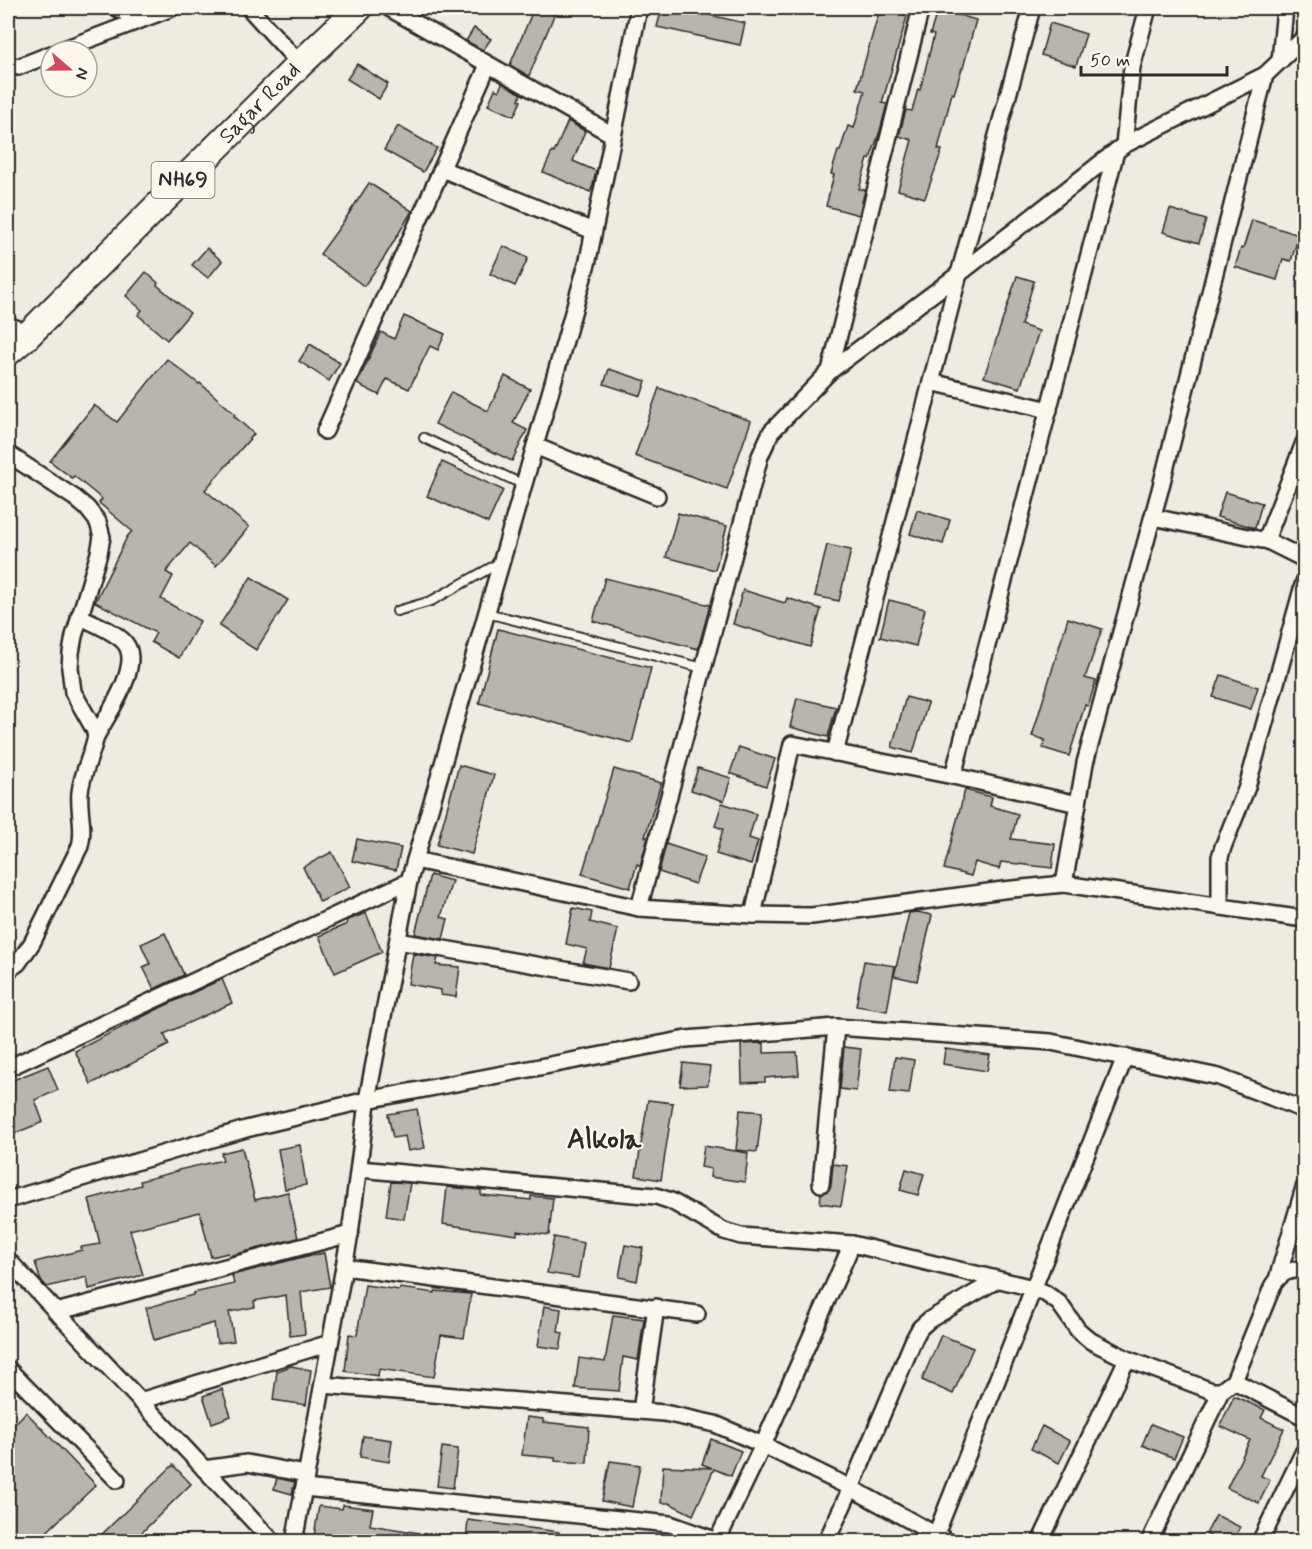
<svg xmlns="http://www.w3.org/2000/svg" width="1312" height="1549" font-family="Mynerve,sans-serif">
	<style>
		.building { fill: #b8b5ae; stroke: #2b2b2b; stroke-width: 1.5 }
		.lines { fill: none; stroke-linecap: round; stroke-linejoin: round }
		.service-casing { stroke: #2b2b2b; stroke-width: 12 }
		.minor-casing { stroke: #2b2b2b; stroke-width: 20 }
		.secondary-casing { stroke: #2b2b2b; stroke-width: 27 }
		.trunk-casing { stroke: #2b2b2b; stroke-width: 30 }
		.service { stroke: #fbf7ec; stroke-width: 8 }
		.minor { stroke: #fbf7ec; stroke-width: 15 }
		.secondary { stroke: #fbf7ec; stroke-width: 22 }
		.trunk { stroke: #fbf7ec; stroke-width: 26 }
		.labels { text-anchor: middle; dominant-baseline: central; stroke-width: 4.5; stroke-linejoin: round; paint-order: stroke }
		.shield { fill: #fbf7ec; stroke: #696865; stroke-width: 1.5 }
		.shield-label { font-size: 21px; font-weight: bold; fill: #2b2b2b }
		.street-label { font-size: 22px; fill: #2b2b2b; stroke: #fbf7ec }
		.district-label { font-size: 28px; font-weight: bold; fill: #2b2b2b; stroke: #fbf7ec }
	</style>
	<rect width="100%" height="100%" fill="#eeebe0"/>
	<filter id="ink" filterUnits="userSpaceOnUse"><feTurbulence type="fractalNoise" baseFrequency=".0167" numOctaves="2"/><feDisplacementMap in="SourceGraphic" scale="12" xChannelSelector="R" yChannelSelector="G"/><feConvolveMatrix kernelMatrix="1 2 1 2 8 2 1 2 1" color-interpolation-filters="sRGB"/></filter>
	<g filter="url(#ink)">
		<!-- building -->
		<g class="building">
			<polygon points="534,8 557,8 529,76 510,65"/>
			<polygon points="662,8 688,8 687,10 745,23 740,45 657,27"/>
			<polygon points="880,8 891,8 908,13 882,103 887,104 880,131 870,159 868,159 859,189 865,190 859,215 826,206 834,175 831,174 838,151 840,151 848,126 854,128 865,91 857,89"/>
			<polygon points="938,9 976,20 963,68 962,68 954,94 952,93 938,149 942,150 925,198 898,190 912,140 899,136 906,110 912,111 918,89 920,90 934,35 930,34"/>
			<polygon points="1050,23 1086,34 1076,66 1041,55"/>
			<polygon points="474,28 491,39 483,50 466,41"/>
			<polygon points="357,64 388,84 379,99 347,79"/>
			<polygon points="502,83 521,94 519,100 521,101 514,116 488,105 495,89 499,91"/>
			<polygon points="568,121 585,131 573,161 596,171 593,185 590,192 543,172 552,152 554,153"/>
			<polygon points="398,126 437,148 423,172 384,150"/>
			<polygon points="369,183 412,211 384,258 364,286 320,254 344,221"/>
			<polygon points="1170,209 1206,220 1199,243 1163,232"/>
			<polygon points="1252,220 1299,235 1291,261 1283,259 1277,280 1235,267 1241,248 1243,249"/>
			<polygon points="503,246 528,258 515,286 490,274"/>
			<polygon points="207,248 222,261 208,278 192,265"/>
			<polygon points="146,272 158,283 157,285 190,313 167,340 138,315 142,310 126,296"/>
			<polygon points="1017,276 1034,281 1021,325 1039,331 1020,388 984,377"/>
			<polygon points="404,316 445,334 438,350 430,346 409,389 387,379 379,395 357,384 381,332 394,339"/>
			<polygon points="310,344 340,363 329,381 299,361"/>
			<polygon points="167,359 199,384 200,383 235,414 234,416 254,434 205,490 249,527 216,566 190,543 166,572 173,576 161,599 200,621 179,658 151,642 156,633 95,602 127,537 132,531 99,503 102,499 74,476 72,478 50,461 94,405 117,422"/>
			<polygon points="609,369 646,381 641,396 604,384"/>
			<polygon points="505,376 530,389 513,423 527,430 512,461 435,424 451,392 488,411"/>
			<polygon points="659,388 751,421 727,489 635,456"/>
			<polygon points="442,462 503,490 488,523 427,496"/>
			<polygon points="1225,492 1262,503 1255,528 1217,517"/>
			<polygon points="917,510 950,520 943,544 910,534"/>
			<polygon points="678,513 727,526 715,570 666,557"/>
			<polygon points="827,545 851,550 839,601 815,596"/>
			<polygon points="251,577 288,600 256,650 219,626"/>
			<polygon points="605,578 710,605 698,649 593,621"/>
			<polygon points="743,590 785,603 787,598 821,609 810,647 733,624"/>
			<polygon points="889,600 925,609 916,646 880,637"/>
			<polygon points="1068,618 1102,629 1085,678 1096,681 1088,706 1085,705 1069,756 1043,748 1045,740 1032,736"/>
			<polygon points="498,629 651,668 632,743 479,703"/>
			<polygon points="1221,675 1258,687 1251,709 1213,697"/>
			<polygon points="906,697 928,703 913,753 892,747"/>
			<polygon points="797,698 836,707 828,737 790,727"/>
			<polygon points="739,747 775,759 766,786 730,773"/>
			<polygon points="459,765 494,775 472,854 437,845"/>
			<polygon points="698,768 731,778 724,801 691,790"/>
			<polygon points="614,769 661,783 645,837 648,837 640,866 637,864 630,888 582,874"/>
			<polygon points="965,790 992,797 990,806 1018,814 1011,839 1055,844 1052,868 1001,862 999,869 975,862 971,876 944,869"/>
			<polygon points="722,803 756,814 749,838 758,841 751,865 716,854 723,829 715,826"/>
			<polygon points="357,839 401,848 396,870 352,861"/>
			<polygon points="666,844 705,857 695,884 659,872"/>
			<polygon points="332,852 350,887 320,902 303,867"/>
			<polygon points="430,875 452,881 441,917 448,919 443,939 415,934"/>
			<polygon points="573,908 592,912 590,922 618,929 609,968 583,963 587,949 566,944"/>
			<polygon points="917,912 932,915 917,981 894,976 909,913"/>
			<polygon points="366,913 382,952 335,973 319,936 347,924 346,921"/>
			<polygon points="165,933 184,975 154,989 143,967 150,964 141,944"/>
			<polygon points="413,954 438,958 436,965 460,967 456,997 441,995 441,990 408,984"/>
			<polygon points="864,961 895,966 887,1011 856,1006"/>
			<polygon points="222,979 232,1003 164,1034 169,1045 91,1084 75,1051 162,1007"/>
			<polygon points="764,1043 764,1053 797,1052 799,1075 765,1078 765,1082 742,1083 741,1044"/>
			<polygon points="844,1047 861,1049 856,1091 840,1089"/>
			<polygon points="945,1049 990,1055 987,1071 943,1064"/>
			<polygon points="895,1057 914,1060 909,1094 890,1092"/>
			<polygon points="683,1063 710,1066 708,1085 680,1086"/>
			<polygon points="48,1066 58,1090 35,1100 43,1122 8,1136 8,1082"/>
			<polygon points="648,1100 673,1103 661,1180 636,1176"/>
			<polygon points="417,1109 425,1148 408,1151 405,1136 393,1138 388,1114"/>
			<polygon points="740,1110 762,1112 757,1152 736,1150"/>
			<polygon points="300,1145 306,1185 285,1189 278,1149"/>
			<polygon points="704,1146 748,1153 745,1182 710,1177 711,1169 701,1167"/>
			<polygon points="242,1148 255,1200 288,1192 298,1238 229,1256 228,1253 211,1257 200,1212 130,1230 143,1275 89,1289 87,1277 47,1287 40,1279 35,1262 82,1250 81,1247 100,1244 89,1199 141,1185 140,1181 178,1171 178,1170 223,1160 221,1153"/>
			<polygon points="833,1164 848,1166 841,1206 820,1203 821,1194 829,1190 831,1185"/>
			<polygon points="906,1169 924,1174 918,1195 900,1190"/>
			<polygon points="391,1182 410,1183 404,1219 386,1216"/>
			<polygon points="447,1187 481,1190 481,1195 531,1200 531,1196 553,1198 549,1235 517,1231 517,1235 443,1224"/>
			<polygon points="554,1237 584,1243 578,1278 547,1273"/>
			<polygon points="625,1245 643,1248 637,1281 619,1277"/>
			<polygon points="324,1253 330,1287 301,1292 305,1334 290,1336 286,1295 254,1301 255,1307 229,1312 234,1341 217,1343 214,1323 154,1340 146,1308 193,1295 193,1293 234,1284 232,1275 303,1257"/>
			<polygon points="365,1285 399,1290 400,1288 435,1293 435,1291 471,1294 464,1338 441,1335 434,1377 379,1369 378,1376 345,1371 349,1334 357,1335"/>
			<polygon points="544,1306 561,1309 558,1332 563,1333 560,1349 538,1346"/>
			<polygon points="613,1315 644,1319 638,1360 623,1357 619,1391 575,1388 579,1358 605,1362"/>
			<polygon points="941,1335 973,1348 953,1394 922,1380"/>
			<polygon points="291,1366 311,1370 306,1405 273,1400 277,1371"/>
			<polygon points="222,1389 231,1416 212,1423 203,1396"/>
			<polygon points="1234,1396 1265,1410 1261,1418 1284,1429 1261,1476 1270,1480 1259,1503 1227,1488 1250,1440 1220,1426"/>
			<polygon points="26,1412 96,1485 36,1542 8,1542 8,1431"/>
			<polygon points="527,1417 543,1419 543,1422 589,1427 587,1463 555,1461 555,1458 522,1455"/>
			<polygon points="1151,1424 1183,1437 1174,1458 1142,1445"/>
			<polygon points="1042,1426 1070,1441 1059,1463 1031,1449"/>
			<polygon points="363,1436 392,1440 389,1462 360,1457"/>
			<polygon points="711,1439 741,1451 731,1476 714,1469 693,1515 669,1503 661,1503 663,1466 712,1468 702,1464"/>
			<polygon points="442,1447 458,1449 453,1488 437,1486"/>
			<polygon points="610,1461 640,1465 632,1507 602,1501"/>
			<polygon points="173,1465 191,1484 132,1542 94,1542"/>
			<polygon points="277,1478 295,1482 292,1494 274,1489"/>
			<polygon points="343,1505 373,1509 370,1525 419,1533 418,1542 367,1542 331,1536 330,1542 313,1542 319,1506 342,1509"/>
			<polygon points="1216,1515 1240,1527 1233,1542 1221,1542 1206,1534"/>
			<polygon points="468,1520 559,1532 558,1542 466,1542"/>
		</g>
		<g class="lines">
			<defs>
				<g id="service">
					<polyline points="424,438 524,485"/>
					<polyline points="397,611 431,601 501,562"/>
					<polyline points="487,613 703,668"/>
				</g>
				<g id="minor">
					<polyline points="117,8 140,20"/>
					<polyline points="249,8 300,64"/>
					<polyline points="389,8 613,135"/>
					<polyline points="59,51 172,8"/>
					<polyline points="1280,61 1285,8"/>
					<polyline points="8,65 18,67 51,54"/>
					<polyline points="1124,145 1132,67 1148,8"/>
					<polyline points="442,169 593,231"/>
					<polyline points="830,371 921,8"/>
					<polyline points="931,382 1049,410"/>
					<polyline points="325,431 488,65"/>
					<polyline points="535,446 657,496"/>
					<path d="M8,454L75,498L87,508L98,522L102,537L99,553L74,636L71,653L70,668L73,692L94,729L96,736C92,755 82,773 80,792C78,810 85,828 80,846L32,943L18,963L8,970"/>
					<polyline points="1153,517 1262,540 1266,540 1304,443"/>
					<polyline points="1266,540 1304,559"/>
					<path d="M79,616C92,623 120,633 127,646C140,669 107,716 96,736"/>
					<polyline points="835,753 959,274 1032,8"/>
					<polyline points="953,776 1116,151"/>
					<polyline points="415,860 639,908 753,915 812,916 1003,890 1064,884 1304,919"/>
					<polyline points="1064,884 1085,763 1160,490 1265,75"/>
					<polyline points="1220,907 1220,857 1223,847 1247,787 1304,582"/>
					<polyline points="639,908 760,456 771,432 830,371 959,274 1124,145 1265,75 1304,38"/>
					<polyline points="753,915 792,744 953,776 1078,804"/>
					<polyline points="398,941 628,981"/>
					<polyline points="8,1068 409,881"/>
					<path d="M359,1169L656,1196L671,1201L724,1231L741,1236L852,1244L1033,1288L1045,1293L1059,1303L1078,1330L1091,1341L1127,1359L1212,1391H1221L1234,1381L1273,1285C1282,1271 1289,1270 1304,1269"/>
					<polyline points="821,1184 836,1027"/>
					<polyline points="8,1200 246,1129 367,1100 686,1039 836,1027 1051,1042 1219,1077 1304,1110"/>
					<polyline points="8,1260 273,1542"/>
					<polyline points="344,1267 697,1314"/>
					<polyline points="1278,1276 1304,1188"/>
					<polyline points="56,1312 350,1234"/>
					<polyline points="8,1369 117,1480"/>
					<polyline points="1234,1381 1304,1417"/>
					<polyline points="323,1385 664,1413 715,1424 763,1445 851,1488 949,1542"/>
					<polyline points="140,1401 330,1343"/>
					<polyline points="641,1411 656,1307"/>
					<polyline points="204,1469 247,1463 306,1474"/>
					<polyline points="304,1488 670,1524 717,1541 763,1445 852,1244"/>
					<polyline points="294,1542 350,1234 368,1095 409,881 535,446 588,260 639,8"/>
					<polyline points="826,1542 851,1488 914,1339 920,1328 929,1320 997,1280"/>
					<polyline points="933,1542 1125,1057"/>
					<polyline points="1040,1542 1127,1359"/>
					<polyline points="1149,1542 1221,1391"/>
					<polyline points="1260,1542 1304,1451"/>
				</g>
				<polyline id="secondary" points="8,329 27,336"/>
				<g id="trunk">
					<path id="s1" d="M8,352L27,336L300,64L359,8"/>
				</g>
			</defs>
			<!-- service casing -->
			<use href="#service" class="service-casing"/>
			<!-- minor casing -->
			<use href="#minor" class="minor-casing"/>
			<!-- secondary casing -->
			<use href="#secondary" class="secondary-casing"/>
			<!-- trunk casing -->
			<use href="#trunk" class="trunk-casing"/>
			<!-- service -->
			<use href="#service" class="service"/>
			<!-- minor -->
			<use href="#minor" class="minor"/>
			<!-- secondary -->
			<use href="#secondary" class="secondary"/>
			<!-- trunk -->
			<use href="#trunk" class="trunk"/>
		</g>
	</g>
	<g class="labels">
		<!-- shield labels -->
		<rect class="shield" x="151.5" y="162" width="63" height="36" rx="4.5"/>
		<g class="shield-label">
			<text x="183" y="180">NH69</text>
		</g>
		<!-- street labels -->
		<g class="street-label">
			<text stroke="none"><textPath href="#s1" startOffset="354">Sagar Road</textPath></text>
		</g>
		<!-- district labels -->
		<g class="district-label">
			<text x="604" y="1140">Alkola</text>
		</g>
	</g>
	<!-- margin -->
	<rect width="1312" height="1549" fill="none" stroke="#fbf7ec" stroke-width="30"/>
	<rect x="15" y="15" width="1282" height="1519" fill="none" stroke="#2b2b2b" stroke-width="2" filter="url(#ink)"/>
	<!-- north arrow -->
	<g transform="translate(69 69) rotate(110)"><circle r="28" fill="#fbf7ec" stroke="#a8a59f" stroke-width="1.5"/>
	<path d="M0-4.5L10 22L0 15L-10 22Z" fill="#d1495b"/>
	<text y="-9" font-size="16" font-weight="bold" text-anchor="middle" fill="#2b2b2b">N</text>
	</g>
	<!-- scale -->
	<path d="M1081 66v9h146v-9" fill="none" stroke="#2b2b2b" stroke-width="3"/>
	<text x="1090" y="66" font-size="18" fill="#2b2b2b" stroke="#fbf7ec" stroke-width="4.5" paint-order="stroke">50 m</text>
</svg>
